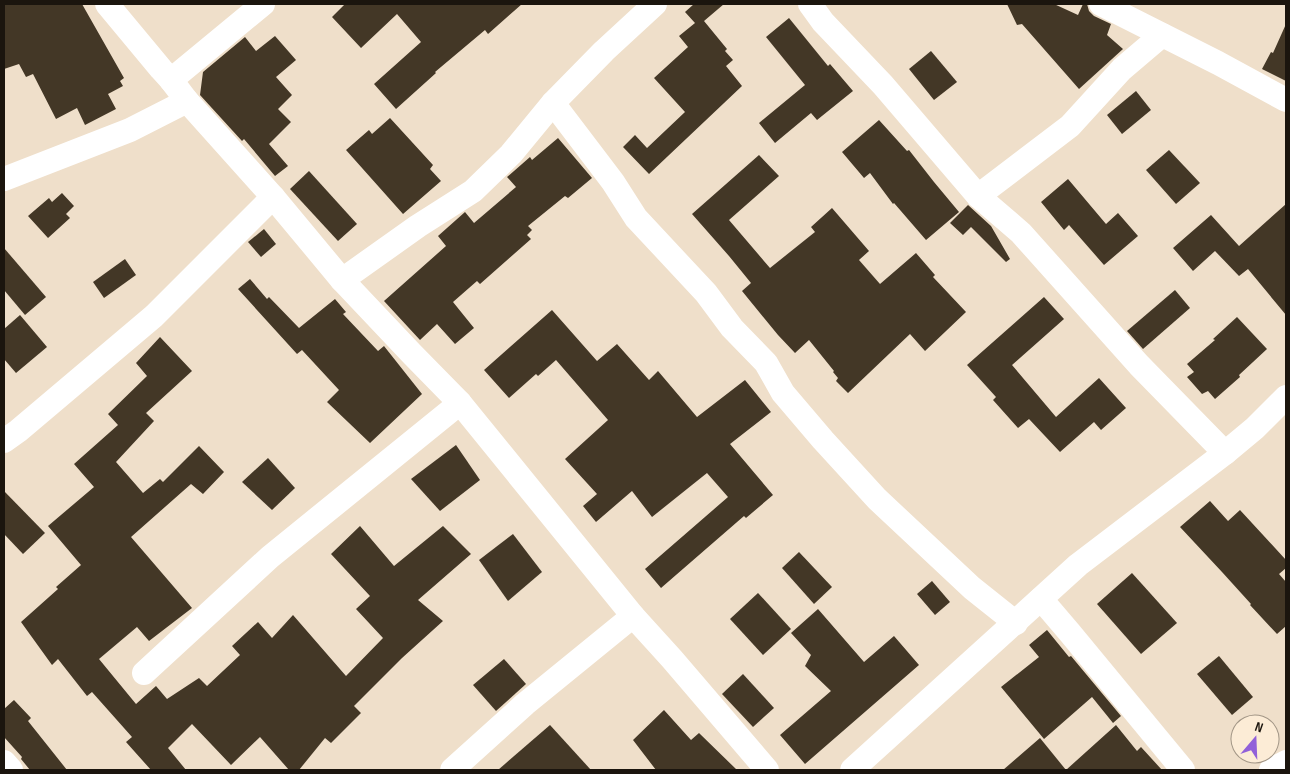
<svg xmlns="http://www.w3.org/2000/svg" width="1290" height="774" font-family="'Sofia Sans Condensed',sans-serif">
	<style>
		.building { fill: #433726 }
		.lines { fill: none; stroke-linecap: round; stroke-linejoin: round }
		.street { stroke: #fff; stroke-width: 24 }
	</style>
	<rect width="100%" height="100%" fill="#efdfca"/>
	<!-- building -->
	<g class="building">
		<polygon points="4,4 82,4 124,78 120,81 123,86 108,94 116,109 85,125 77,108 56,119 33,74 26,77 19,64 4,69"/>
		<polygon points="345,4 522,4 488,34 485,30 435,72 436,73 396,109 374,84 421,42 397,14 361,48 332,17"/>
		<polygon points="694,4 724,4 704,21 727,49 725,51 733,60 726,66 742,86 649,174 623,147 635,135 647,148 685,112 654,78 688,47 679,36 695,23 685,12"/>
		<polygon points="1007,4 1054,4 1078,15 1083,4 1087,4 1089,11 1094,16 1111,24 1107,35 1123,49 1079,89 1022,24 1017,25"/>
		<polygon points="789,18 828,66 830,64 853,91 817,120 811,113 775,143 759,123 805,85 766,37"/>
		<polygon points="1286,24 1286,81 1262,69 1271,52 1273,53"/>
		<polygon points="275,36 296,60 276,77 292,95 278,109 291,122 269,144 288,166 275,176 244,139 242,141 200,95 203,72 245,37 256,51"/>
		<polygon points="931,51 957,82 934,100 909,69"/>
		<polygon points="1136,91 1151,110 1122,134 1107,115"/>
		<polygon points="390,118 433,165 430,169 441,181 403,214 346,150 369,130 372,134"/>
		<polygon points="879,120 907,151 909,150 934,182 959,212 926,240 894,203 893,204 870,173 864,178 842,152"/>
		<polygon points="558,138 592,178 568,198 565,196 528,226 532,230 527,235 531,239 480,284 477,281 453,302 474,328 455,344 437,324 420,340 384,301 446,246 438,236 465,212 474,223 516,187 507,177 530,157 532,160"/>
		<polygon points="1169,150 1200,183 1176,204 1146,170"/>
		<polygon points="759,155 779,176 729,220 770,268 815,232 811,227 832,208 869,251 859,260 880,284 916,253 935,275 933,277 966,312 925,351 910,334 848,393 836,381 838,378 833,372 834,371 809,340 795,353 778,335 742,291 751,283 729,256 692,214"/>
		<polygon points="309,171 357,224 338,241 290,189"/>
		<polygon points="1068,179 1106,224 1118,213 1138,236 1104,265 1069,225 1064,230 1041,202"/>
		<polygon points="62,193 74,206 66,214 70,218 48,238 28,216 49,198 52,202"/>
		<polygon points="1286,204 1286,315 1248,269 1239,276 1215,251 1193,271 1173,248 1211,215 1239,246"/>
		<polygon points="968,205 991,226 1010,259 1006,262 971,227 963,235 950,223"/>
		<polygon points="264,229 276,244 261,257 248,242"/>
		<polygon points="4,248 46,297 25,315 4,290"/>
		<polygon points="125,259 136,275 104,298 93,282"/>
		<polygon points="250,279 267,299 269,297 299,328 335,299 346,312 343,314 378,351 384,346 422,394 370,443 327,402 339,390 302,350 297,354 238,289"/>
		<polygon points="1175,290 1190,308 1143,349 1127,331"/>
		<polygon points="1044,297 1064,319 1012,365 1056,417 1099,378 1126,408 1101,430 1094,422 1060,452 1029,419 1018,428 993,400 996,397 967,365"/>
		<polygon points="552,310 597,361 617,344 649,380 658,371 697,417 745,380 771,412 730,444 773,495 746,518 744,516 661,588 645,569 728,497 707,473 652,517 632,491 596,522 583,506 597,494 565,459 608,420 556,360 538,376 536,374 509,398 484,370"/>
		<polygon points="20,315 47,347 16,373 4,359 4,329"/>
		<polygon points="1237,317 1267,349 1239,375 1240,377 1215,399 1208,391 1202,394 1187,377 1194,372 1187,364 1215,340 1213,339"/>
		<polygon points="160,337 192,371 146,413 154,421 116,462 143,493 160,479 163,482 199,446 224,472 203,494 191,484 131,537 192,608 149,641 137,627 99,659 136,704 156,686 167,699 199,678 207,686 240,655 232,646 258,622 272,638 293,615 346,676 383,638 356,609 370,596 331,554 360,526 394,566 443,526 471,554 418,600 443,621 402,658 354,706 361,713 331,743 325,738 299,770 289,770 260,737 231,765 192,724 168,748 186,770 151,770 126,742 132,737 92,692 87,696 58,659 52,665 21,622 58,589 56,587 81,565 48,526 94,487 74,464 118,425 108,414 147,376 136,363"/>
		<polygon points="456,445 480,480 440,511 411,479"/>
		<polygon points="268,458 295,488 272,510 242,482"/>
		<polygon points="4,491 45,533 23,554 4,534"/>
		<polygon points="1210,501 1228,521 1240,510 1286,560 1286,568 1279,574 1286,582 1286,626 1277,634 1250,605 1251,604 1222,572 1180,527"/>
		<polygon points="513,534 542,572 508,601 479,560"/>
		<polygon points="799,552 832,587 814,604 782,568"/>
		<polygon points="1132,573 1177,623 1141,654 1097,604"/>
		<polygon points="932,581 950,602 935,615 917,594"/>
		<polygon points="758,593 791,629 763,655 730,619"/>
		<polygon points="818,609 864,662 894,636 919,665 805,764 780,735 831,691 805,666 811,655 791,633"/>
		<polygon points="1047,630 1069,657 1071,656 1121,716 1113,723 1092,697 1044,739 1001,687 1039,657 1029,645"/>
		<polygon points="1219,656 1253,697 1232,715 1197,674"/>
		<polygon points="504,659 526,684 496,711 473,685"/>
		<polygon points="743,674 774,708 753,727 722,694"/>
		<polygon points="14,700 31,718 28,721 67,770 30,770 21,759 22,757 4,737 4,709"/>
		<polygon points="664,710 691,740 699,733 737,770 656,770 633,740"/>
		<polygon points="550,725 591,770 498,770"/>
		<polygon points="1116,725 1137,751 1141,747 1162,770 1003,770 1040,738 1066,770"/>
	</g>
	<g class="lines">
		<!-- street -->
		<g class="street">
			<polyline points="107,4 161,69 171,80 187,101 273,197 342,280 411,353 460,403 633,616 672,659 767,770"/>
			<polyline points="810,4 823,22 883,85 978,196 1021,233 1139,365 1225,453"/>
			<polyline points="1101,4 1218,63 1286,100"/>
			<polyline points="171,80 263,4"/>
			<polyline points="553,103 613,182 636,218 706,293 732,328 766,363 783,393 823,440 877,499 972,588 1016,623"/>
			<polyline points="4,179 130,130 187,101"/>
			<polyline points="978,196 1070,126 1122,69 1162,35"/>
			<polyline points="342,280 418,226 473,191 511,154 553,103 604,51 655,4"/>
			<polyline points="4,441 18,431 154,316 273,197"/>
			<polyline points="1041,599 1070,633 1183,770"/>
			<polyline points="144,673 270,557 460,403"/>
			<polyline points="4,762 11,770"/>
			<polyline points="452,770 525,704 633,616"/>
			<polyline points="852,770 1078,565 1225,453 1255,428 1286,397"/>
			<polyline points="1271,770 1286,762"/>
		</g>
	</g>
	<!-- border -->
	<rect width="1290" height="774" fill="none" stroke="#1b150e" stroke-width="10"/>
	<!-- north arrow -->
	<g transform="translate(1255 739) rotate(19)"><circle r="24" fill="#fcecd6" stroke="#a29686"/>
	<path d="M0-4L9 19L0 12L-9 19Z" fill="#9160d9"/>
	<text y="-8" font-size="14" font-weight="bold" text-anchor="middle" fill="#1b150e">N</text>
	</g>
</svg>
